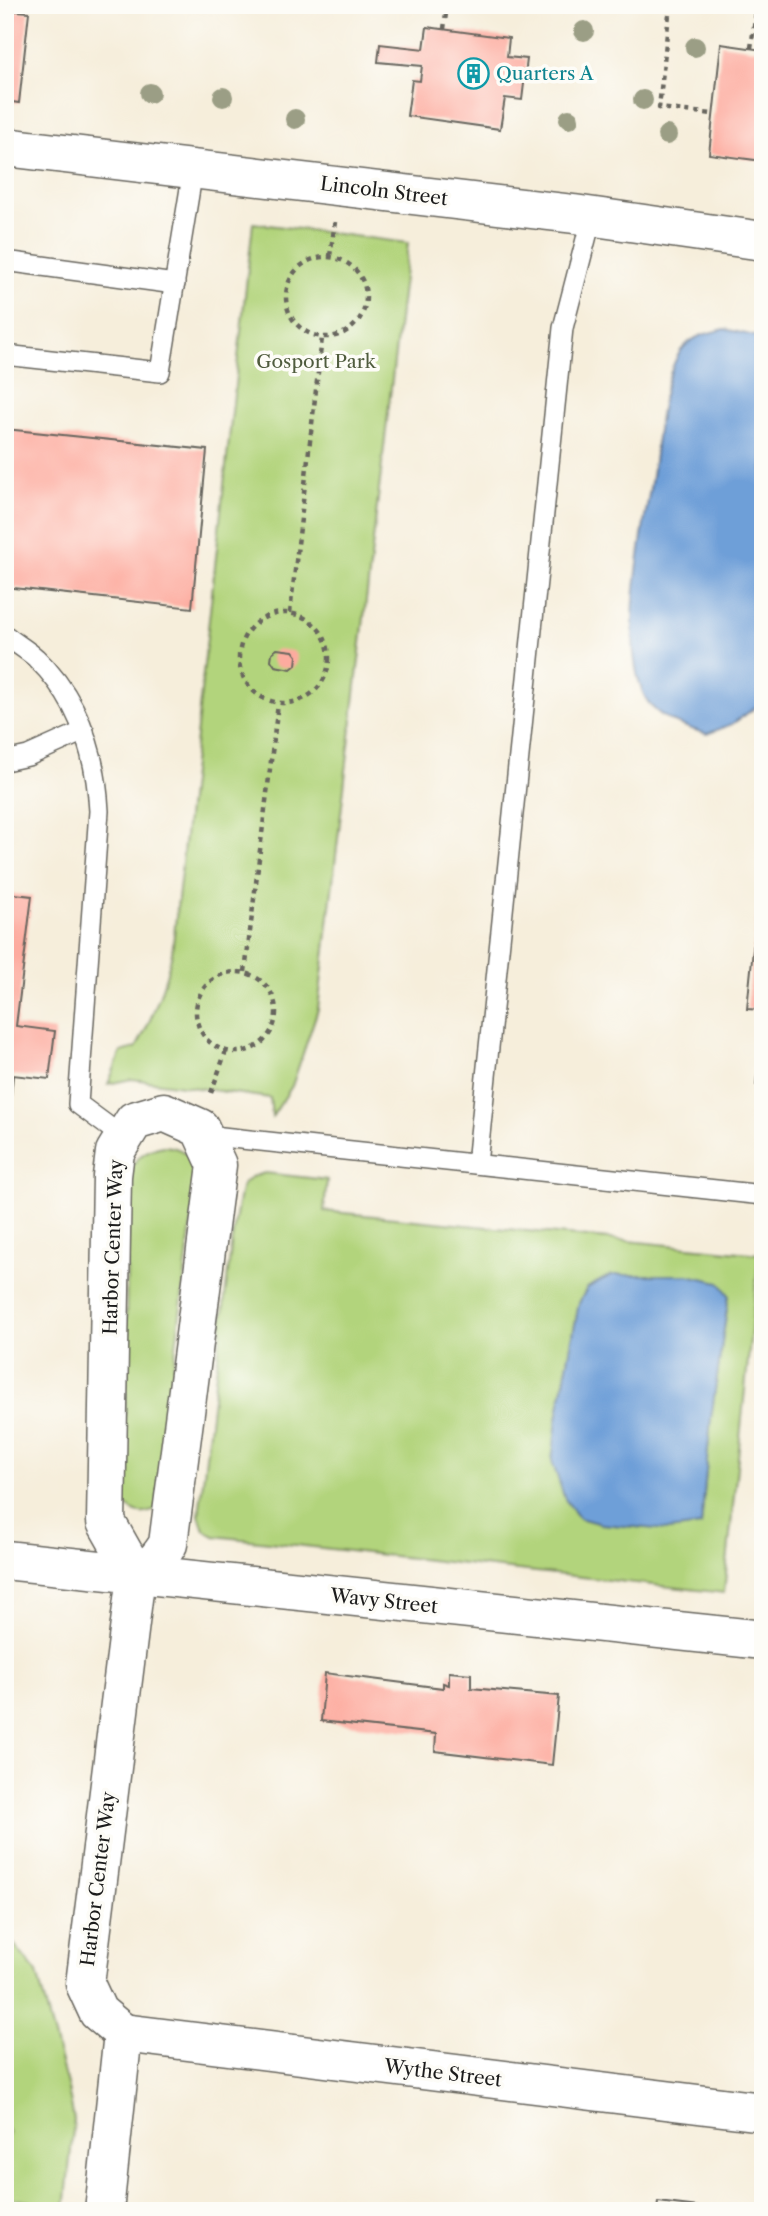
<svg xmlns="http://www.w3.org/2000/svg" width="768" height="2216" font-family="'Libre Caslon Text',serif">
	<style>
		.green { fill: #b2d47c; stroke: #67784c; stroke-width: 2; fill-rule: evenodd }
		.water { fill: #6e9fd8; stroke: #455e7a; stroke-width: 2 }
		.building { fill: #fdab9f }
		.lines { fill: none; stroke-linecap: round; stroke-linejoin: round }
		.service-casing { stroke: #68665f; stroke-width: 22 }
		.minor-casing { stroke: #68665f; stroke-width: 41 }
		.path { stroke: #68665f; stroke-width: 4.5; stroke-dasharray: 5 5; stroke-linecap: butt }
		.service { stroke: #fff; stroke-width: 19 }
		.minor { stroke: #fff; stroke-width: 38 }
		.tree { fill: #9b9e85 }
		.labels { text-anchor: middle; dominant-baseline: central; stroke-width: 7; stroke-linejoin: round; paint-order: stroke }
		.culture-label { font-size: 19px; fill: #0d838f; stroke: #fdfcf7; text-anchor: start }
		.street-label { font-size: 19px; fill: #1c1c1c; stroke: #fdfcf7 }
		.park-label { font-size: 19px; fill: #505c3e; stroke: #fdfcf7 }
	</style>
	<rect width="100%" height="100%" fill="#fdfcf7"/>
	<filter id="ink" filterUnits="userSpaceOnUse"><feTurbulence type="fractalNoise" baseFrequency=".0143" numOctaves="2"/><feDisplacementMap in="SourceGraphic" scale="14" xChannelSelector="R" yChannelSelector="G"/><feConvolveMatrix kernelMatrix="1 2 1 2 8 2 1 2 1" color-interpolation-filters="sRGB"/></filter>
	<filter id="wash" filterUnits="userSpaceOnUse"><feTurbulence type="fractalNoise" baseFrequency=".00686" numOctaves="4" result="noise"/><feDisplacementMap in="SourceGraphic" scale="28" xChannelSelector="R" yChannelSelector="G"/><feGaussianBlur stdDeviation="1.57" result="paint"/><feColorMatrix in="noise" values="0 0 0 0 0 0 0 0 0 0 0 0 0 0 0 0 0 1.4 0 .05"/><feComposite in="paint" operator="in"/></filter>
	<g filter="url(#wash)">
		<rect width="100%" height="100%" fill="#f6eedb"/>
		<!-- green -->
		<g class="green">
			<path d="M253,223L408,243L318,1009L292,1086L272,1117L270,1098L132,1079L108,1084L121,1052L136,1048C153,1018 164,988 172,953Z"/>
			<path d="M164,1146C181,1147 190,1155 198,1168L156,1509C143,1517 134,1513 124,1504L128,1171C138,1156 146,1149 164,1146Z"/>
			<path d="M265,1173L327,1180L324,1211L759,1254L724,1593L214,1536L204,1530L199,1515L232,1239L240,1193L243,1184L251,1177ZM611,1275H688L729,1295L711,1418L701,1526L601,1524L579,1518L565,1499L557,1419L579,1303L587,1288Z"/>
			<polygon points="5,1933 37,1973 68,2089 74,2120 65,2209 5,2197 5,2136 9,2133 5,2127"/>
		</g>
		<!-- water -->
		<g class="water">
			<path d="M725,329L763,338V702L732,724L707,734C685,727 656,719 645,697C618,643 643,534 652,476C658,437 659,393 677,357C687,337 706,333 725,329Z"/>
			<polygon points="611,1275 688,1275 719,1282 729,1295 711,1418 701,1526 668,1530 601,1524 579,1518 565,1499 552,1461 557,1419 579,1303 587,1288"/>
		</g>
		<g id="blocks">
			<!-- building -->
			<g class="building">
				<polygon points="5,10 29,12 19,103 5,101"/>
				<polygon points="427,27 509,38 507,57 527,59 522,100 505,98 500,129 407,116 412,80 420,81 422,66 378,62 380,44 424,49"/>
				<polygon points="721,44 763,50 763,161 709,154"/>
				<polygon points="5,429 207,450 192,608 5,587"/>
				<polygon points="277,649 293,651 297,656 296,665 291,669 275,666 271,660 272,653"/>
				<polygon points="759,890 763,891 763,1010 747,1009"/>
				<polygon points="5,893 32,896 16,1026 55,1031 49,1079 13,1075 10,1107 5,1106"/>
				<polygon points="761,1036 763,1036 763,1086 756,1085"/>
				<polygon points="449,1672 471,1674 471,1688 559,1696 552,1765 435,1751 436,1734 321,1721 325,1673 443,1688 443,1683 449,1685"/>
				<polygon points="658,2202 714,2209 714,2211 657,2211"/>
			</g>
		</g>
	</g>
	<g filter="url(#ink)">
		<use href="#blocks" fill-opacity="0" stroke="#68665f" stroke-width="2"/>
		<g class="lines">
			<defs>
				<g id="service">
					<polyline points="5,261 175,284"/>
					<polyline points="5,355 160,372 193,170"/>
					<path d="M5,635C15,643 27,650 36,658C79,699 96,753 99,811L78,1104L124,1138"/>
					<polyline points="5,761 28,756 84,731"/>
					<polyline points="204,1135 763,1195"/>
					<polyline points="477,1164 563,328 592,216"/>
				</g>
				<g id="minor">
					<polyline points="5,147 574,214 763,241"/>
					<polyline points="5,1560 763,1640"/>
					<path d="M123,2033L98,2012L85,1984L136,1575L106,1522L112,1176L115,1152L134,1121L164,1112L200,1128L217,1165L168,1544C159,1559 151,1567 136,1575"/>
					<polyline points="123,2033 763,2112"/>
					<polyline points="104,2211 123,2033"/>
				</g>
			</defs>
			<!-- service casing -->
			<use href="#service" class="service-casing"/>
			<!-- minor casing -->
			<use href="#minor" class="minor-casing"/>
			<!-- path -->
			<g class="path">
				<polyline points="670,5 659,108 713,114"/>
				<polyline points="444,29 447,5"/>
				<polyline points="751,48 757,5"/>
				<polyline points="330,256 335,222"/>
				<circle cx="326" cy="297" r="40"/>
				<circle cx="284" cy="658" r="45"/>
				<polyline points="290,613 322,338"/>
				<circle cx="236" cy="1012" r="40"/>
				<polyline points="245,972 278,704"/>
				<polyline points="211,1093 226,1051"/>
			</g>
			<!-- service -->
			<use href="#service" class="service"/>
			<!-- minor -->
			<use href="#minor" class="minor"/>
		</g>
		<!-- trees -->
		<g class="tree">
			<circle cx="584" cy="31" r="10"/>
			<circle cx="695" cy="47" r="10"/>
			<circle cx="150" cy="93" r="10"/>
			<circle cx="223" cy="97" r="10"/>
			<circle cx="643" cy="100" r="10"/>
			<circle cx="295" cy="119" r="10"/>
			<circle cx="569" cy="119" r="10"/>
			<circle cx="667" cy="135" r="10"/>
		</g>
	</g>
	<!-- icons -->
	<defs>
		<symbol id="building-ring" viewBox="-11 -11 22 22"><circle r="9.5" fill="#fdfcf7" stroke="#0f9aa8" stroke-width="1.5"/><path d="M-4-6H4V6H1V3H-1V6H-4ZM-2.5-4.3h1.7v1.8h-1.7ZM.8-4.3h1.7v1.8H.8ZM-2.5-1h1.7V.8h-1.7ZM.8-1h1.7V.8H.8Z" fill="#0f9aa8"/></symbol>
	</defs>
	<g fill-rule="evenodd">
		<use href="#building-ring" x="456" y="56" width="35" height="35"/>
	</g>
	<g class="labels">
		<!-- culture labels -->
		<g class="culture-label">
			<text x="496" y="73">Quarters A</text>
		</g>
		<!-- street labels -->
		<g class="street-label">
			<text transform="translate(384 191) rotate(7)">Lincoln Street</text>
			<text transform="translate(113 1247) rotate(-88)">Harbor Center Way</text>
			<text transform="translate(384 1601) rotate(6)">Wavy Street</text>
			<text transform="translate(98 1879) rotate(-83)">Harbor Center Way</text>
			<text transform="translate(443 2073) rotate(7)">Wythe Street</text>
		</g>
		<!-- park labels -->
		<g class="park-label">
			<text x="316" y="361">Gosport Park</text>
		</g>
	</g>
	<!-- margin -->
	<rect width="768" height="2216" fill="none" stroke="#fdfcf7" stroke-width="28"/>
</svg>
